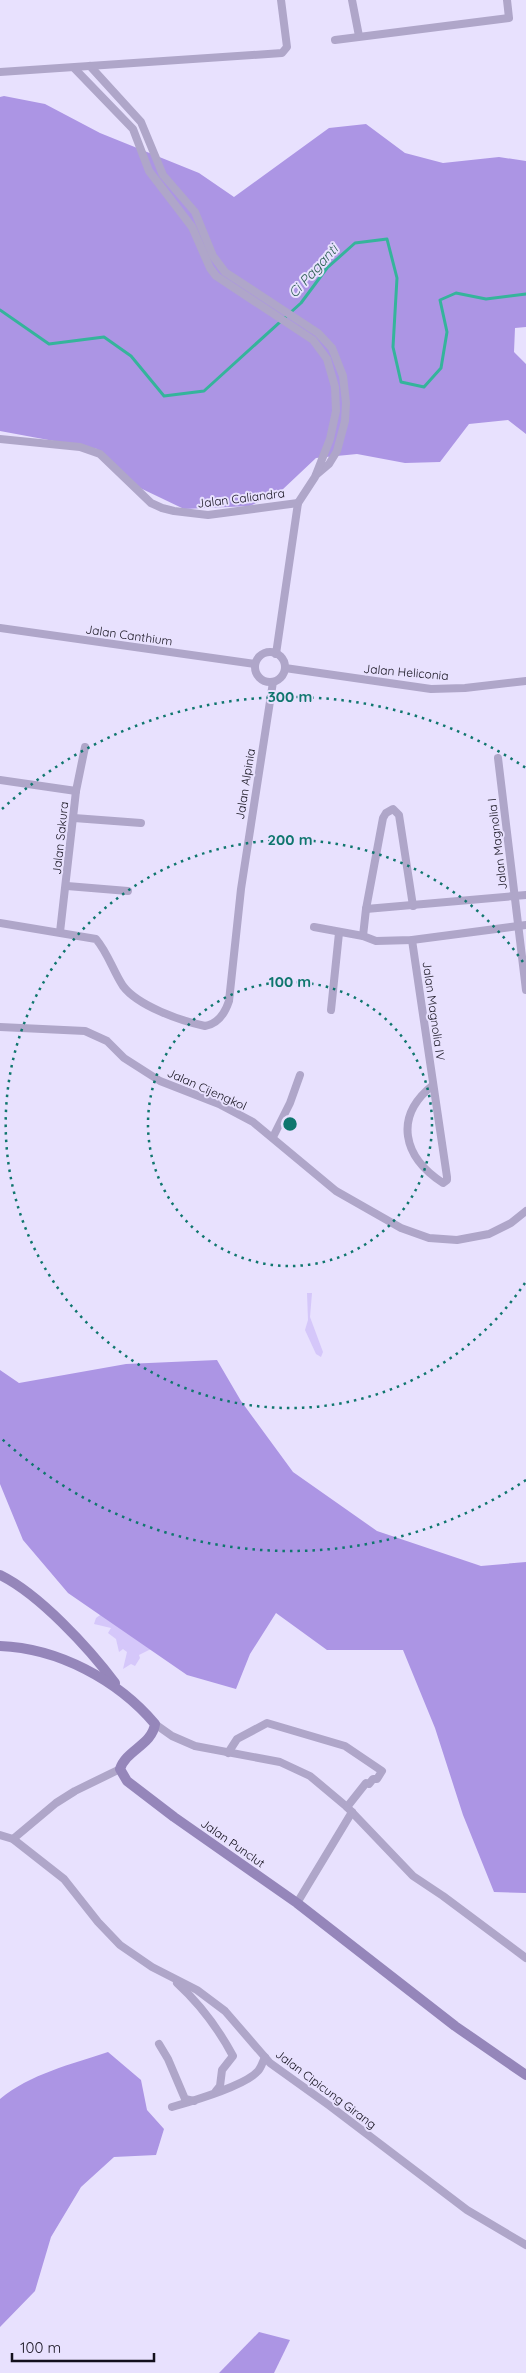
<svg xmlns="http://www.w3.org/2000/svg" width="526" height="2373" font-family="Quicksand,sans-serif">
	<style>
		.green { fill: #d5c7fa }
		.forest { fill: #ac95e4 }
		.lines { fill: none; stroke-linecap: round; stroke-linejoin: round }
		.stream { stroke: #35b49b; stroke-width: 3 }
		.street { stroke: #afa6c9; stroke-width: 8 }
		.secondary { stroke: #9586ba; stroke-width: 10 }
		.ring { fill: none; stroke: #0f766e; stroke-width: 2.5; stroke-dasharray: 2.5 5 }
		.labels { text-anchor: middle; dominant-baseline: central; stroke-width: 4; stroke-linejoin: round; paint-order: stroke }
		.street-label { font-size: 12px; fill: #13101c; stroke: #e8e1fe }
		.water-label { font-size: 14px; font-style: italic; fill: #2f6155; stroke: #e8e1fe }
		.centre { fill: #0f766e; stroke: #e8e1fe; stroke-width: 2.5 }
		.ring-label { font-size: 15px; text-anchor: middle; font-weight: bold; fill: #0f766e; stroke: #e8e1fe; stroke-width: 4; stroke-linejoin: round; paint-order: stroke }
	</style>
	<rect width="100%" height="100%" fill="#e8e1fe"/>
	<!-- green -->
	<g class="green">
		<polygon points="307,1293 312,1293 310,1317 323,1352 321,1357 316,1354 305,1330 308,1320"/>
		<polygon points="103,1613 151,1649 139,1655 140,1658 135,1666 131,1664 123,1669 127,1652 123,1649 119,1652 116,1639 108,1633 111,1628 94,1624 96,1618"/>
	</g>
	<!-- forest -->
	<g class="forest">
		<polygon points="4,96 45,104 100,133 199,173 234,197 329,128 366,124 405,153 443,163 499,157 526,161 526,327 515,328 514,352 526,364 526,434 508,420 469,424 440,462 405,463 357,454 316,458 281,491 250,506 184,509 138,487 97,449 0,431 0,97"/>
		<polygon points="217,1360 241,1401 293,1472 377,1531 481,1566 526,1562 526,1893 494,1892 463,1815 435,1728 403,1650 327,1650 276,1613 250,1654 236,1689 187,1675 68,1593 23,1540 0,1484 0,1370 19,1383 126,1364"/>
		<path d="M108,2052L141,2080L147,2110L164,2129L156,2155L114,2157L81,2187L51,2237L35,2291L0,2327V2099C30,2074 72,2064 108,2052Z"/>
		<polygon points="259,2332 290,2340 274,2373 219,2373"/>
	</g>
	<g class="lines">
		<!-- stream -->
		<polyline class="stream" points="0,310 49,344 104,337 131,356 164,396 204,391 301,303 327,268 355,243 387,239 397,278 393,347 401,382 424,387 441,368 447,332 440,300 456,293 486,299 526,294"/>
		<!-- street -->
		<g class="street">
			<polyline points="352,0 359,36"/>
			<polyline points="335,40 509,18 507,0"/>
			<polyline points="90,66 141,122 163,175 195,212 213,256 225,272 318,333 332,348 343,376 346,403 345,421 337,451 329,464 316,475"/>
			<polyline points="75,69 133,129 149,171 192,227 210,268 216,276 313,340 327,359 335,387 336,411 330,439 315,477 298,503 276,654"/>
			<polyline points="0,72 282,53 287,47 281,0"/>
			<polyline points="0,439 80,447 100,454 151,503 162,508 174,511 208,515 298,503"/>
			<polyline points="0,628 255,664"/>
			<circle cx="270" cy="667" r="15"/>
			<polyline points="285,668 431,689 465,688 526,681"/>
			<polyline points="498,758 526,990"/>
			<polyline points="0,780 76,791"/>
			<polyline points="74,818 141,823"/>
			<polyline points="67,886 128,891"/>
			<polyline points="413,906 399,815 393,809 386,813 383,818 366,909 363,936 376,941 412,940 526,925"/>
			<polyline points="366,909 526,895"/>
			<path d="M0,923L96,939C108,953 113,971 123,986C138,1006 181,1021 205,1026C218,1024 225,1013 229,1001L241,889L273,682"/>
			<polyline points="314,927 363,936"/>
			<polyline points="60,932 76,791 85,747"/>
			<path d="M412,940L447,1177V1180L443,1183C403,1157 393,1117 433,1085"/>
			<polyline points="331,1010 339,933"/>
			<polyline points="0,1027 85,1031 107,1041 124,1058 160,1081 219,1104 253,1122 336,1191 401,1228 429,1238 457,1240 489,1234 511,1223 526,1211"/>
			<polyline points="273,1137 290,1103 300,1075"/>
			<polyline points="155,1724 172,1736 195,1746 280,1762 310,1776 347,1807 413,1876 443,1896 526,1958"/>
			<polyline points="228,1753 237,1739 267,1723 345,1746 382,1771 377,1779 373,1779 369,1784 366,1783 347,1807"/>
			<polyline points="0,1835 13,1839 64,1879 98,1922 120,1945 152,1967 197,1990 225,2011 270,2063 330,2106 467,2210 526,2245"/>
			<polyline points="13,1839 56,1803 75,1791 120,1769"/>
			<polyline points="297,1903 352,1812"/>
			<path d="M177,1983C201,2005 218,2028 233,2056L222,2070L220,2086L216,2091"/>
			<polyline points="159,2044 168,2059 185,2099 194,2101"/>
			<path d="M172,2107C192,2101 245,2086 258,2071C261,2068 263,2061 265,2057"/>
		</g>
		<!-- secondary -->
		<g class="secondary">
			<path d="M0,1575C39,1594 89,1648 115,1683"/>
			<path d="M0,1646C58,1648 118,1680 155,1724C152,1745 126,1750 120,1769L127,1781L174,1817L297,1903L455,2026L526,2075"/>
		</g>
	</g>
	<!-- distance rings -->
	<g class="ring">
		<circle cx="290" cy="1124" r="142"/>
		<path d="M525 1283A284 284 0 1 1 525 965"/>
		<path d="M526 1480A427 427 0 0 1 2 1439M2 809A427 427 0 0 1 526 768"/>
	</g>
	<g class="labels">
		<!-- street labels -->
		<g class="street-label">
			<text transform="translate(241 498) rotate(-7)">Jalan Caliandra</text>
			<text transform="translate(129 635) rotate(8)">Jalan Canthium</text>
			<text transform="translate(406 672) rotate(5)">Jalan Heliconia</text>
			<text transform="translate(245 784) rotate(-81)">Jalan Alpinia</text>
			<text transform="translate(60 838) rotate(-84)">Jalan Sakura</text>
			<text transform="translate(497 844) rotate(-97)">Jalan Magnolia I</text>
			<text transform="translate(434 1011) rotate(82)">Jalan Magnolia IV</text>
			<text transform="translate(207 1089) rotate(24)">Jalan Cijengkol</text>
			<text transform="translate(233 1843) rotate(35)">Jalan Punclut</text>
			<text transform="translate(326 2089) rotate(37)">Jalan Cipicung Girang</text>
		</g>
		<!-- water labels -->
		<g class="water-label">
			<text transform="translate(313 271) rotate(-48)">Ci Paganti</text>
		</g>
	</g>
	<circle cx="290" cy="1124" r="8" class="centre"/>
	<g class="ring-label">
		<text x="290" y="702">300 m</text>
		<text x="290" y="845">200 m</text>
		<text x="290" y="987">100 m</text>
	</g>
	<!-- scale -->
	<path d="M12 2353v8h142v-8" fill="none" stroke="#13101c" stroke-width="2.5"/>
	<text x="20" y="2353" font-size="15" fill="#13101c" stroke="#e8e1fe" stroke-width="4" paint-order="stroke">100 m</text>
</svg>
